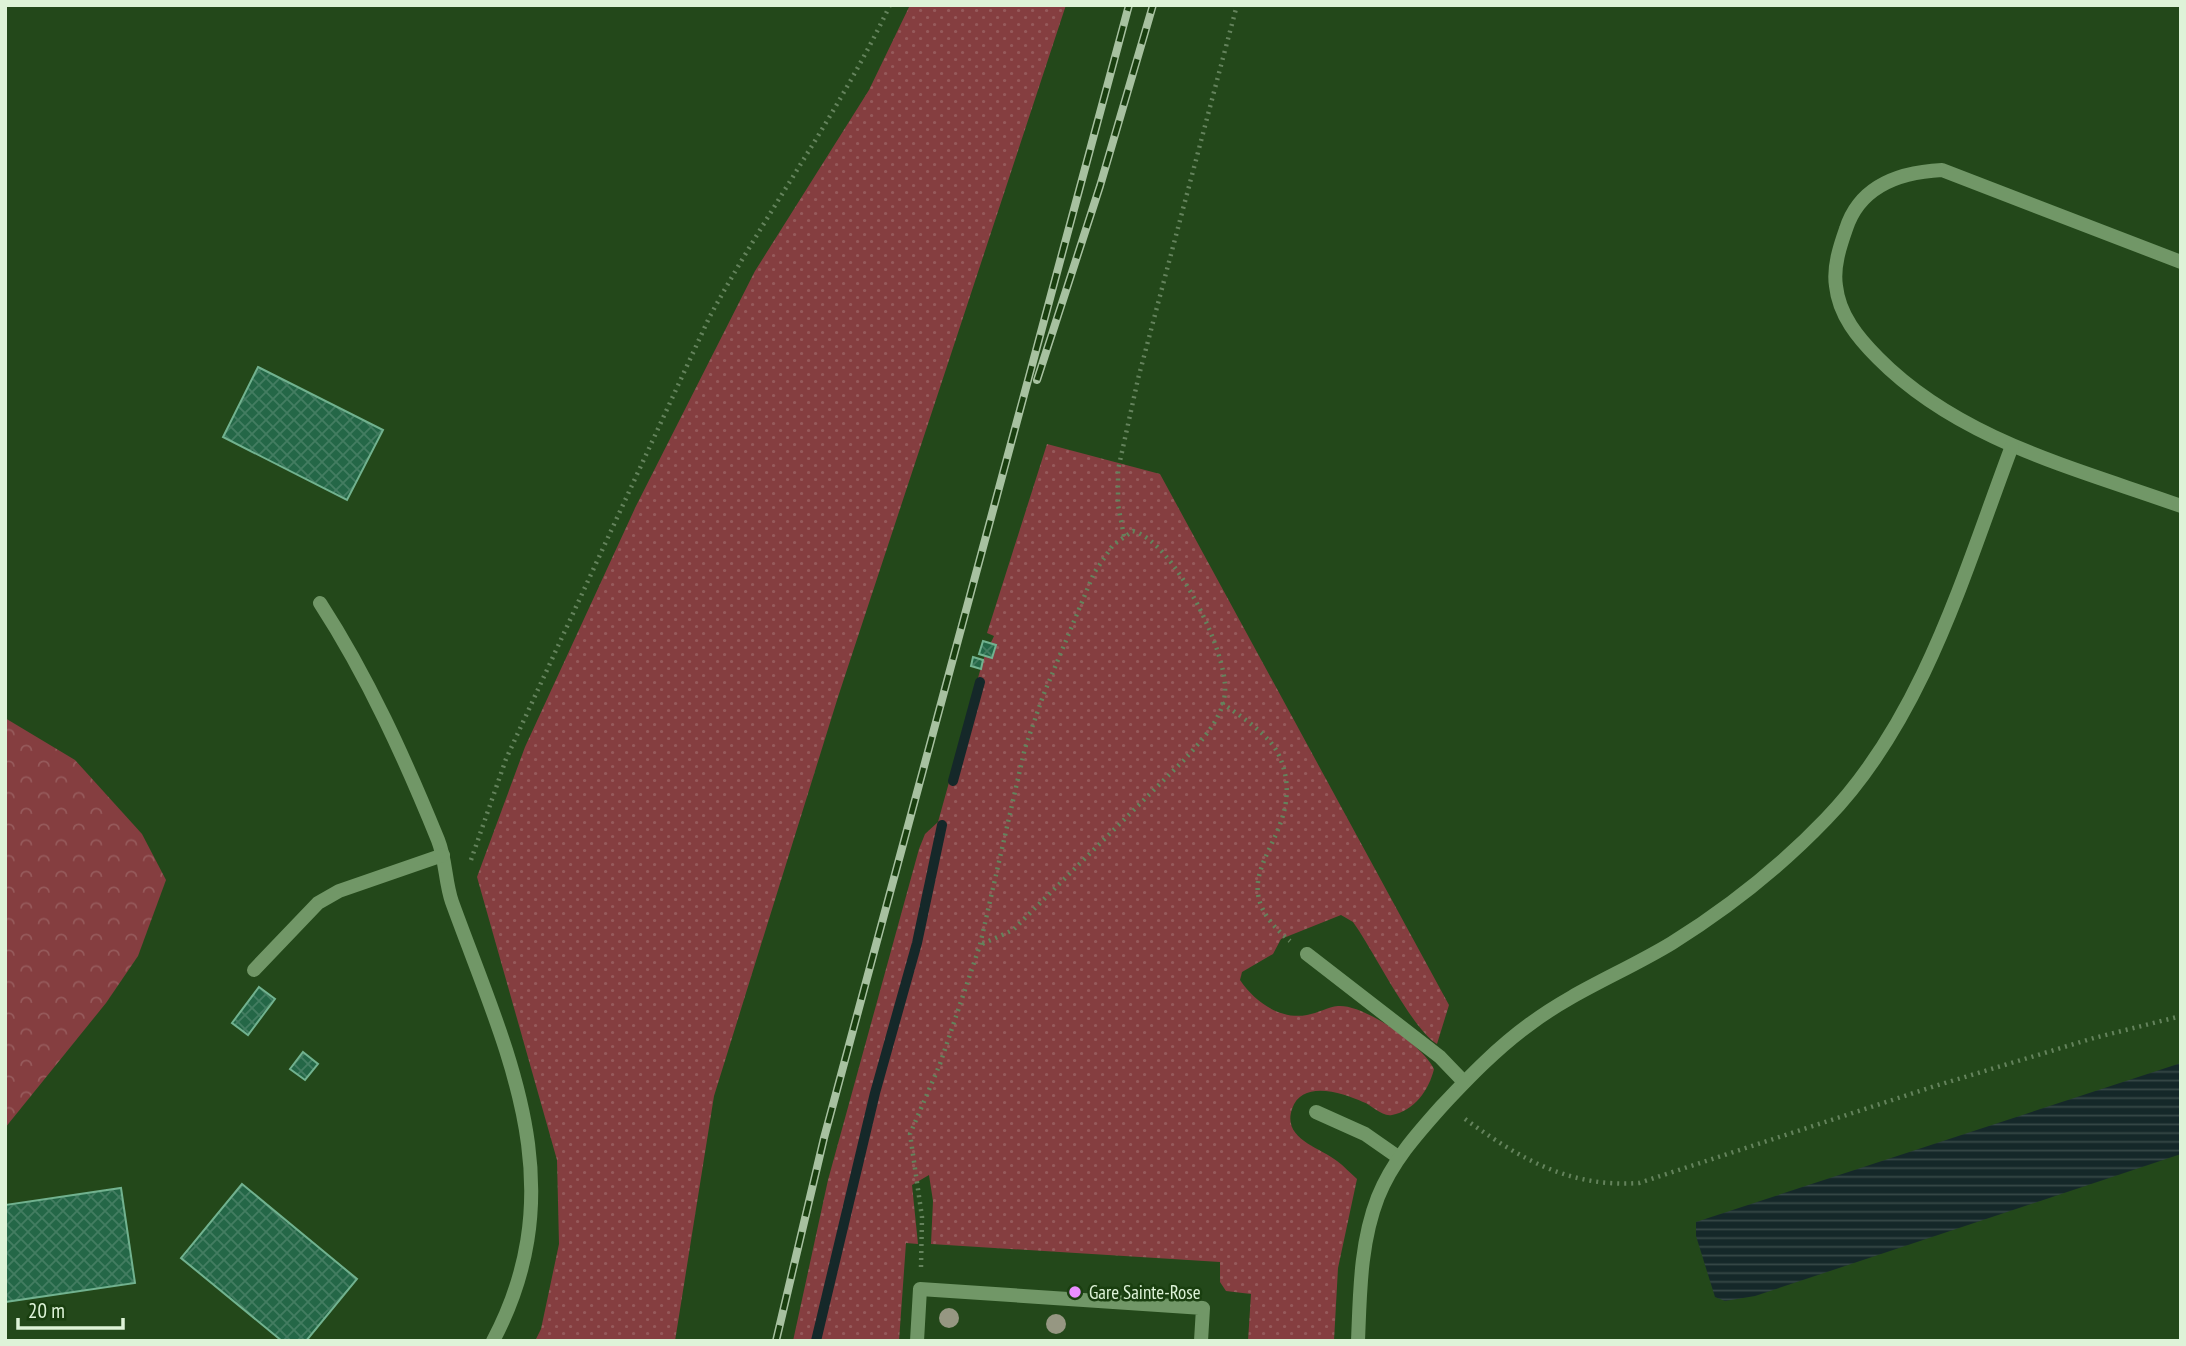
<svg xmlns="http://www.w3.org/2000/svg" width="2186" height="1346" font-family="'PT Sans Narrow',sans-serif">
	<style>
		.grass { fill: url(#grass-dots) }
		.forest { fill: url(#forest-crowns) }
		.water { fill: url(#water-rules) }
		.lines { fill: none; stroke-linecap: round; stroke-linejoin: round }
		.stream { stroke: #152829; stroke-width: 10 }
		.building { fill: url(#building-cross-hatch); stroke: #71b28f; stroke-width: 2 }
		.path { stroke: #64835c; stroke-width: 4.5; stroke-dasharray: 2 5; stroke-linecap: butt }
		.service { stroke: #719767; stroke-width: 14 }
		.rail-casing { stroke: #a7c1a0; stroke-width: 8 }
		.rail { stroke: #193e0f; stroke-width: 5; stroke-dasharray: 16; stroke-linecap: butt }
		.tree { fill: #969782 }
		.poi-dot { fill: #e98eff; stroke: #193e0f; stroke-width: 2.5 }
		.labels { text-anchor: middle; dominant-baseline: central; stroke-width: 5; stroke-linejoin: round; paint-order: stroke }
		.poi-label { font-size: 19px; fill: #def3d8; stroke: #193e0f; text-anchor: start }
	</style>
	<defs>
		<pattern id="grass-dots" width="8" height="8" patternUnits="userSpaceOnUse" patternTransform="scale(1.75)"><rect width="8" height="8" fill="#853e40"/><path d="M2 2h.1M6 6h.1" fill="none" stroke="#965a5b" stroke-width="1.8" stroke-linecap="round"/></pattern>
		<pattern id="forest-crowns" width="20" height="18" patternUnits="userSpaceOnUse" patternTransform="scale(1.75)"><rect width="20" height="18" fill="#853e40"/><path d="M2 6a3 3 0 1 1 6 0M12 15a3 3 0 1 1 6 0" fill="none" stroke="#965a5b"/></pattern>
		<pattern id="water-rules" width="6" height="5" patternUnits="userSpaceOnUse" patternTransform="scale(1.75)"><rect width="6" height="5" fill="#152829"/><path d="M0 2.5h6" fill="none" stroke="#374847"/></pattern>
		<pattern id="building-cross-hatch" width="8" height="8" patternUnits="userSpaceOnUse" patternTransform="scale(1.75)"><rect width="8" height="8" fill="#246747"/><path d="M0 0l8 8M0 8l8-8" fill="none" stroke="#437d61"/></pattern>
	</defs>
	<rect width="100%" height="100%" fill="#23481a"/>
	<!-- grass -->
	<g class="grass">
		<polygon points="910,5 1066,5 838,697 714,1096 675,1341 535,1341 541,1329 559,1244 557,1160 477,877 525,747 636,506 755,271 869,90"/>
		<path d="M1047,444L1160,474L1449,1005L1437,1044C1411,1028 1374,951 1353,922L1341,915L1281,939L1273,954L1242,972L1240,980C1255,1002 1280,1020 1307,1015C1318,1013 1328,1007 1338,1006C1365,1004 1423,1046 1434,1069C1429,1090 1414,1111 1392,1115C1382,1117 1372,1105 1363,1102C1343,1093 1302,1079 1292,1109C1282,1139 1319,1147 1337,1161C1344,1166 1350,1173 1357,1179L1338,1268L1334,1341H1248L1251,1294L1226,1291L1220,1282V1262L931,1244L933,1201L929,1175L912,1185L918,1244L906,1243L899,1341H793L828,1180L919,849L925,834L938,822L983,660L994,636L987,633Z"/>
	</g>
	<!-- forest -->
	<polygon class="forest" points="5,718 75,760 142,834 166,880 138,956 106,1003 5,1128"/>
	<!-- water -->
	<polygon class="water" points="2181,1063 2181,1154 1755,1296 1725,1301 1715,1297 1696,1236 1696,1222"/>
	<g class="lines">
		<!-- stream -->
		<g class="stream">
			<polyline points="953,781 980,682"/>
			<polyline points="816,1341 875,1093 917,943 942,825"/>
		</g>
	</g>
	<!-- building -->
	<g class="building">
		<polygon points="258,367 383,430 347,500 223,437"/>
		<polygon points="983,641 996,645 992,658 979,654"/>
		<polygon points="973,657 983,660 981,669 971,666"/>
		<polygon points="259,987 275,999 248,1035 232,1023"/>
		<polygon points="303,1052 318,1064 305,1080 290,1069"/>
		<polygon points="242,1184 357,1279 306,1341 282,1341 181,1258"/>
		<polygon points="121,1188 135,1283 5,1302 5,1205"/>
	</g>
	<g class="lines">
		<!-- path -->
		<g class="path">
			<polyline points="1124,536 1118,505 1118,470 1138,379 1237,5"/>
			<path d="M1222,703C1239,715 1259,728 1272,744C1280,754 1284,767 1286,779C1295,848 1215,879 1290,941"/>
			<path d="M471,860L506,759L709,318C766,212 838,115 890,5"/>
			<path d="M1465,1119C1519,1158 1569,1188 1639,1183L1935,1086L2094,1038L2181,1016"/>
			<path d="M921,1267L922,1217L910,1134L940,1064L980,945L1025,748L1043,696L1094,573L1113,545L1133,531C1174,542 1228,652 1225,692C1223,719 1201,741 1184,760L1013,930L980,945"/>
		</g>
		<!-- service -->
		<g class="service">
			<path d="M2181,262L1942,170C1901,172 1860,185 1846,229C1840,246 1833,267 1836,286C1839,315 1858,338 1878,358C1959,440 2075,468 2181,506"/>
			<path d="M320,603C368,677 405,759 438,840C446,860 445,882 452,902C506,1051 576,1184 493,1341"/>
			<polyline points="1307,954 1440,1057 1464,1082"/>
			<polyline points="254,970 318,903 339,891 443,855"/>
			<polyline points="1316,1112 1365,1134 1398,1157"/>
			<polyline points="917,1341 920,1289 1203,1308 1201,1341"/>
			<path d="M1358,1341C1360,1293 1360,1243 1378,1197C1392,1162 1416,1135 1441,1107C1469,1077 1497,1048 1530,1024C1574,991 1626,971 1672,943C1728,908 1781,866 1826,819C1923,719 1964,573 2012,446"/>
		</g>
		<defs>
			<g id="rail">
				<polyline points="1037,380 1100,186 1153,5"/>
				<polyline points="776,1341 824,1138 1129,5"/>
			</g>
		</defs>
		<!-- rail casing -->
		<use href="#rail" class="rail-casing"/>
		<!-- rail -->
		<use href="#rail" class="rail"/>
	</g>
	<!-- trees -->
	<g class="tree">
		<circle cx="949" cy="1318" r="10"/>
		<circle cx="1056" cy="1324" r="10"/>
	</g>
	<!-- markers -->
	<circle class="poi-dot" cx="1075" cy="1292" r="7"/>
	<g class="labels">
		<!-- poi labels -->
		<g class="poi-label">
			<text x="1089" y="1292">Gare Sainte-Rose</text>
		</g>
	</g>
	<!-- border -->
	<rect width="2186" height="1346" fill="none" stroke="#def3d8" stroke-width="14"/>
	<!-- scale -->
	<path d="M18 1318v10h105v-10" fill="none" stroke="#def3d8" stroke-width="3.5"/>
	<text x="28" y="1318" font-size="21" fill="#def3d8" stroke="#193e0f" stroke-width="5" paint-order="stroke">20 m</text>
</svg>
